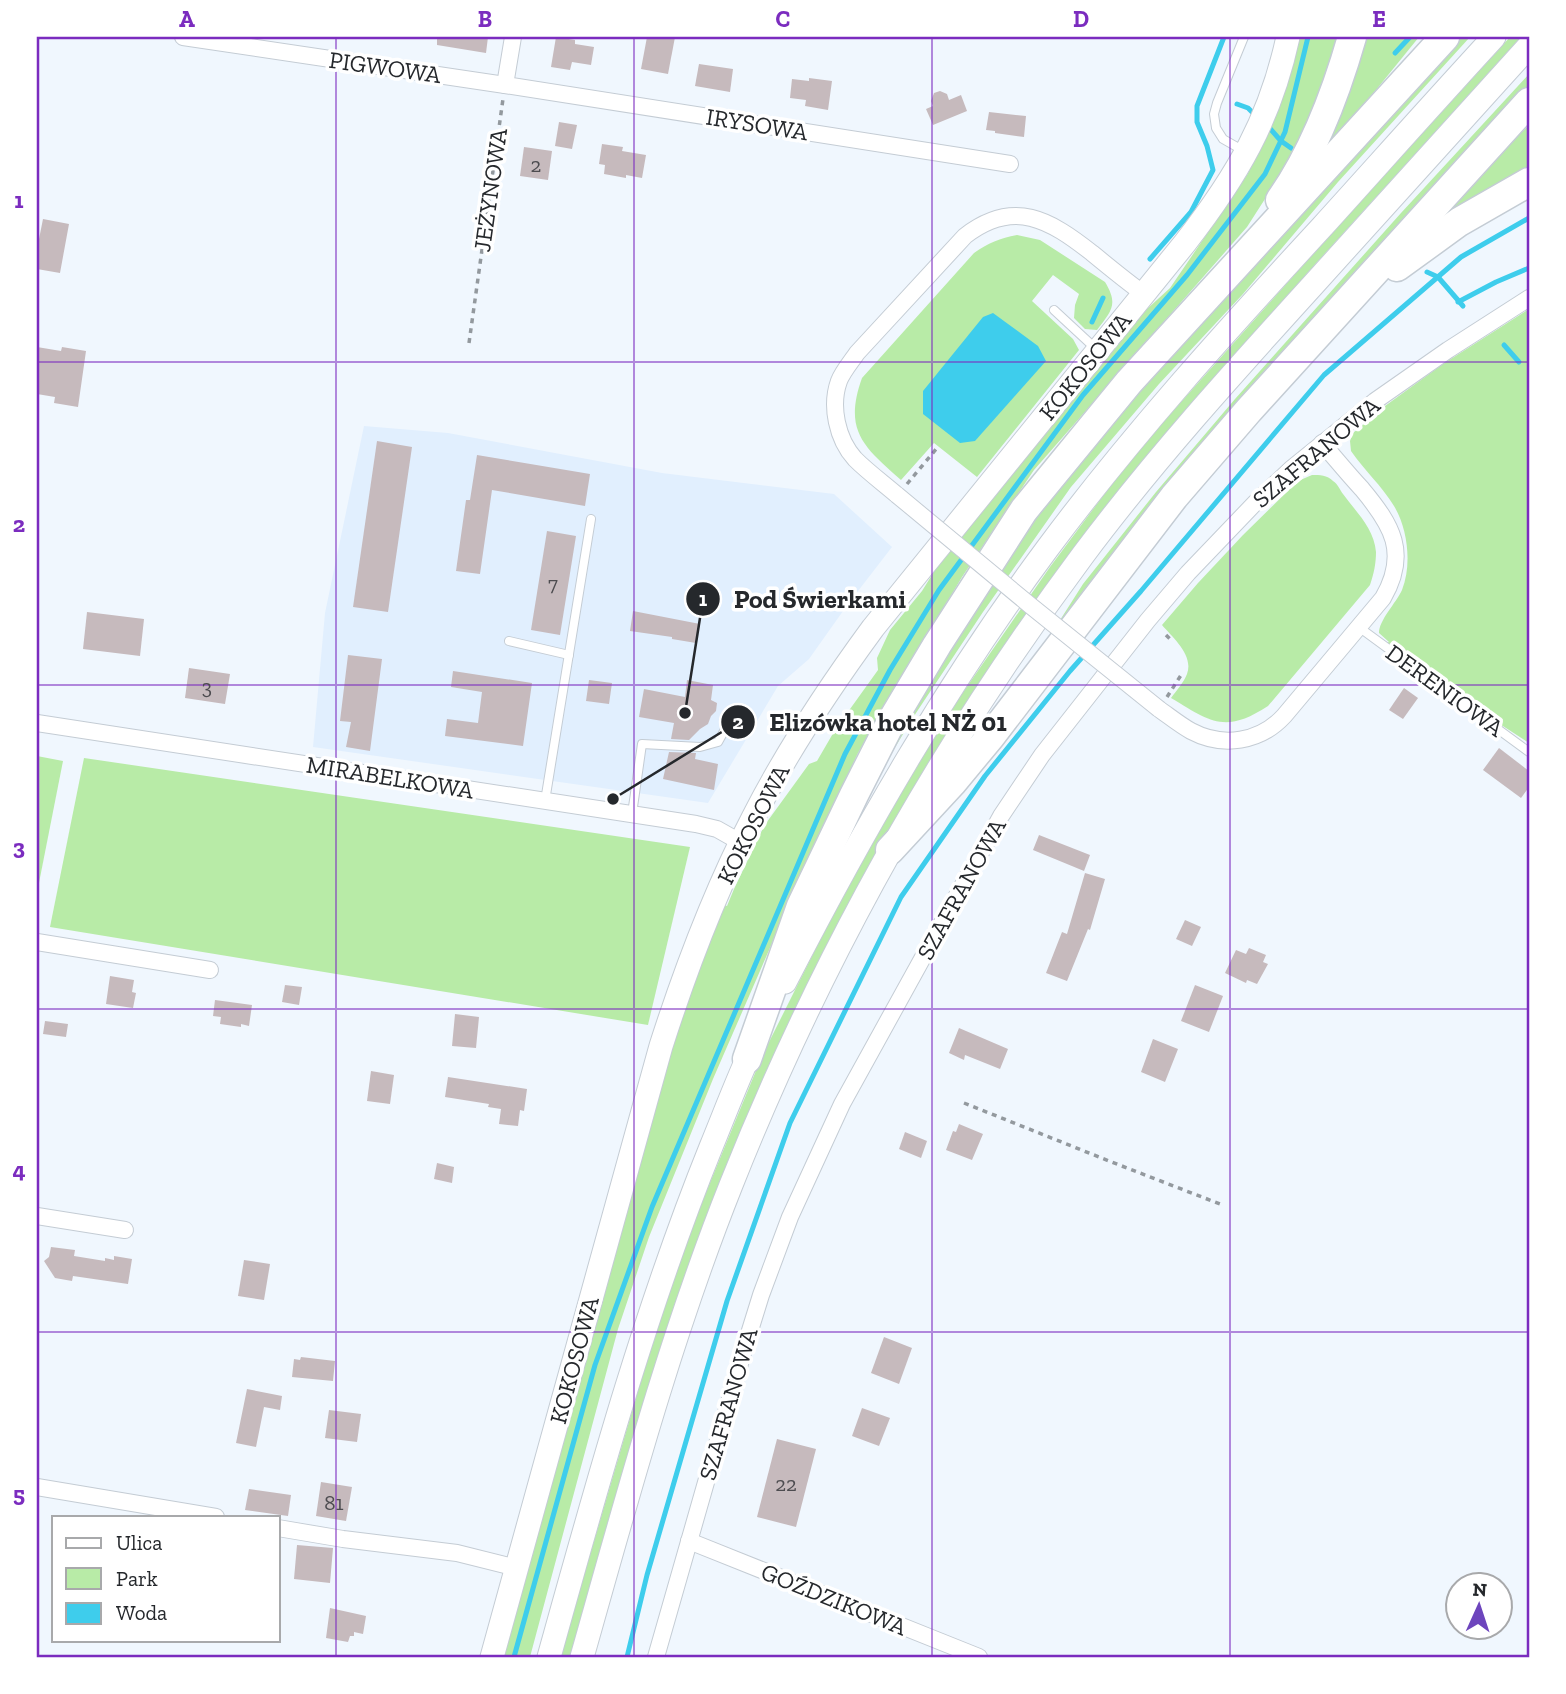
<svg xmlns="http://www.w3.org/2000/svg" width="1566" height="1694" font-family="'Zilla Slab',serif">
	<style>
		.built { fill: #e1effe }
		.green { fill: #b8eba7 }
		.water { fill: #3ecdec }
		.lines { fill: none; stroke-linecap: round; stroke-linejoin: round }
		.stream { stroke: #3ecdec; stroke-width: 5 }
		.building { fill: #c6babd }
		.lane-casing { stroke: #c4ccd4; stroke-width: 10 }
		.street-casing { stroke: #c4ccd4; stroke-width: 18 }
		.secondary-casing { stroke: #c4ccd4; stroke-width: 25 }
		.highway-casing { stroke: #c4ccd4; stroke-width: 31 }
		.path { stroke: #93999e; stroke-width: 3.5; stroke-dasharray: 5 5; stroke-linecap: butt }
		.lane { stroke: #fff; stroke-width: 8 }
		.street { stroke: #fff; stroke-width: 16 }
		.secondary { stroke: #fff; stroke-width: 23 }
		.highway { stroke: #fff; stroke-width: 28 }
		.street-bridge-casing { stroke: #c4ccd4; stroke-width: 18; stroke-linecap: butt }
		.street-bridge { stroke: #fff; stroke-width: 16 }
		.grid { fill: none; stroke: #7b2cbf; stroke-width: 2; stroke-opacity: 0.55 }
		.labels { text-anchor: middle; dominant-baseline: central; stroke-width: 7; stroke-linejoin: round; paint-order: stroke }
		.number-label { font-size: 21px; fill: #4d4c50 }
		.street-label { font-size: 24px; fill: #25282c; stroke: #fff }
		.leader { fill: none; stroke: #25282c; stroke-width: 2.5 }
		.callout-dot { fill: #25282c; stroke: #fff; stroke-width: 2.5 }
		.mark-label { font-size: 21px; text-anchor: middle; font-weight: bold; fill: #fff }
		.callout-label { font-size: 26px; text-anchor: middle; font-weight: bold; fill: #25282c; stroke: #fff; stroke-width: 7; stroke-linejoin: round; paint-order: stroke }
		.neatline { fill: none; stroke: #7b2cbf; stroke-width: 2.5 }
		.grid-label { font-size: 23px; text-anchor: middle; font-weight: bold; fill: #7b2cbf }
	</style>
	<rect width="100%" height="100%" fill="#f0f7fe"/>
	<!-- built -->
	<polygon class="built" points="364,426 448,433 662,473 834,494 892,547 848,604 809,659 778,686 708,803 313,747 325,613"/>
	<!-- green -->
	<g class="green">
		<polygon points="1297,37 1338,37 1314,115 1281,174 1247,227 1034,470 962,577 858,753 803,872 713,1079 649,1237 618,1329 530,1657 502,1657 673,1046 695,979 722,904 727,906 734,889 764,826 809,764 817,761 835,730 878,670 877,658 890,630 922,591 940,562 1135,320 1170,288 1247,175 1270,130 1284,87"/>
		<polygon points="1364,37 1419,37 1319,160"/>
		<polygon points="1456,37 1470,37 1338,182 1243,294 1159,384 1071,487 983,612 916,713 872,785 905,714 1014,545 1119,407"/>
		<polygon points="1510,37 1521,37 1310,270 1151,453 989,670 952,726 883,841 773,1062 572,1657 560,1657 650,1350 691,1229 762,1056 822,936 879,830 941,724 1050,567 1132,457 1321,245"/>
		<polygon points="1529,74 1529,86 1380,247 1041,650 1083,584 1156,492 1235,399 1401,213"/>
		<polygon points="1529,125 1529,168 1427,226"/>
		<path d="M1017,235L1040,240L1105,282C1119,305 1111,311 1097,330L1085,329L1074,318L1075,305L1079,294L1053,275L1032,301L1073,339L1079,350L977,477L934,443L901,480C864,447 843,431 862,378L974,253C988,243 1000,238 1017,235Z"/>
		<path d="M1529,309V743L1378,645L1389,642L1379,633C1379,620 1396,603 1402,590C1412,565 1408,529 1394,506C1382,486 1364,470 1351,451L1350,441L1353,433L1385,406L1443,364Z"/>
		<path d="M1312,475C1320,475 1327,475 1333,481C1338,484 1340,490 1343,494C1356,512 1374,528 1376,552C1376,563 1374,573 1370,585L1268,706C1225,734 1211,722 1171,698C1176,691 1184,682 1187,674C1194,655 1173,638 1162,625L1198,583L1243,535L1298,481Z"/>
		<polygon points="37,756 63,761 37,893"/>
		<polygon points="84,758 690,847 648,1025 50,927"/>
	</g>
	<!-- water -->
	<polygon class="water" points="993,313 1038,346 1046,361 975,441 960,443 923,414 923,391 983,317"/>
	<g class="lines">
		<!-- stream -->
		<g class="stream">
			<polyline points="1395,53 1410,37"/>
			<polyline points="1237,104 1248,108 1256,116"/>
			<polyline points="1266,124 1281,141 1291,148"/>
			<polyline points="1150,259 1191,212 1213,170 1207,146 1197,122 1197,106 1224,37"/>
			<polyline points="1427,272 1438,277 1463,306"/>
			<polyline points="1458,302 1496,282 1529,268"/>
			<polyline points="1092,322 1103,298"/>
			<polyline points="1504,345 1519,362"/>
			<polyline points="514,1657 595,1365 652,1207 845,754 890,670 939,590 1083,395 1187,275 1265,174 1285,132 1308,37"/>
			<polyline points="627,1657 647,1575 727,1301 790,1123 901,897 985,776 1070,671 1141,591 1324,375 1461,257 1529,218"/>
		</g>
	</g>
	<!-- building -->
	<g class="building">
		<polygon points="437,37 488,37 486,53 437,45"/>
		<polygon points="556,37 575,40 575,44 594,47 591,65 572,62 570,70 551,67"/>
		<polygon points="647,37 675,37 668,74 641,69"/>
		<polygon points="699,64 733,69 730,92 695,86"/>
		<polygon points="809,78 832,81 828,110 805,106 806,100 790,98 792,79 809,81"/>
		<polygon points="940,91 947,94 949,100 961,95 967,111 933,125 926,109 933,106 931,101 934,93"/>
		<polygon points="989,112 1026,116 1024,137 995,133 995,131 986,130"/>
		<polygon points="559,122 577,125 572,149 555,146"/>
		<polygon points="602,144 623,147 622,151 646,155 642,178 626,175 626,178 604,174 605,165 599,164"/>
		<polygon points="524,147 552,151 548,180 520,176"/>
		<polygon points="43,219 69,224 60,273 37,269 37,244 38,244"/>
		<polygon points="37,347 61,351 62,347 86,351 78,407 54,403 55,397 37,394"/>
		<polygon points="377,441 412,447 388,612 353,607"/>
		<polygon points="477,455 590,474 585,506 492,490 480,574 456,571 466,500 470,500"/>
		<polygon points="547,531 576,536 560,635 531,630"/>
		<polygon points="633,611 700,624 696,643 672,639 672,637 630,631"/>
		<polygon points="87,612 144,619 140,656 83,649"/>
		<polygon points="348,655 382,659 370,751 346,747 351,722 340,721"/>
		<polygon points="189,668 230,674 225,704 185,698"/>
		<polygon points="453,671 532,683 523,746 445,736 447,719 478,723 482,692 451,687"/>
		<polygon points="589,680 612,683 609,704 586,701"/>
		<polygon points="687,680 713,685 711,700 717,703 716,711 711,716 708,724 700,729 689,740 671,739 674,723 639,717 644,689 685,697"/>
		<polygon points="1404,688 1418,698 1403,719 1389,710"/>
		<polygon points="1499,748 1529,771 1529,787 1521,798 1483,770"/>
		<polygon points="669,752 696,753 695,759 718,764 714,790 663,779"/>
		<polygon points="1039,835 1090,855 1084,871 1033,850"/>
		<polygon points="1085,873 1105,879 1090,930 1088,929 1067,981 1046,973 1062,932 1067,934"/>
		<polygon points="1185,920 1201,927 1192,946 1176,939"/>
		<polygon points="1249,948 1266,955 1263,962 1268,964 1257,984 1247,980 1246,983 1225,973 1236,950 1246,954"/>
		<polygon points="110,976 134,980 132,992 136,993 133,1008 106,1004"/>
		<polygon points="285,985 302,987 299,1005 282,1002"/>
		<polygon points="1195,985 1223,996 1209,1032 1181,1021"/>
		<polygon points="215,1000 252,1005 249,1026 241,1024 241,1027 220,1024 221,1017 213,1016"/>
		<polygon points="455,1014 479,1017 476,1048 452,1046"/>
		<polygon points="45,1021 68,1024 66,1037 43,1034"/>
		<polygon points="959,1028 1008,1049 1000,1069 965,1055 964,1060 949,1053"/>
		<polygon points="1153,1039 1178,1049 1165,1082 1141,1072"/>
		<polygon points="371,1071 394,1075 390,1104 367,1101"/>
		<polygon points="448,1077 527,1089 524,1111 520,1110 518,1126 499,1124 501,1109 488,1107 489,1104 445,1097"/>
		<polygon points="959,1124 983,1134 972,1160 946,1150 953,1131 956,1132"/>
		<polygon points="905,1132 927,1141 921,1158 899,1149"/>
		<polygon points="437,1163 454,1167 452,1183 434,1179"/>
		<polygon points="51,1247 75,1250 74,1256 105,1261 105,1258 114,1260 114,1256 132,1259 128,1284 73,1276 72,1281 55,1278 44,1261 49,1257"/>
		<polygon points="244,1260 270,1264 264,1300 238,1296"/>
		<polygon points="884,1337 912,1348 899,1384 871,1373"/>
		<polygon points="301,1357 335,1361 333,1381 292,1377 294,1359 300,1360"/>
		<polygon points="247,1389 282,1396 280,1410 264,1407 256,1447 236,1443"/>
		<polygon points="862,1408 890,1418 879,1446 852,1436"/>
		<polygon points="329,1410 361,1414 357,1442 325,1438"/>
		<polygon points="777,1439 816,1449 796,1527 757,1517"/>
		<polygon points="321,1482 352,1487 346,1521 316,1516"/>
		<polygon points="249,1489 291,1495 288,1516 245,1510"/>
		<polygon points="297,1545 333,1548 330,1583 294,1579"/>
		<polygon points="330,1608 366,1616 363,1634 354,1632 354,1636 350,1636 348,1642 326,1638"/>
	</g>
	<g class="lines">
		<defs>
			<g id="lane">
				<polyline points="1244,37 1217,103 1214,114 1216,128 1223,139 1244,151"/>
				<polyline points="1054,310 1095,348"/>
				<polyline points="1360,628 1529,752"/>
				<polyline points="509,641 569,655"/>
				<polyline points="545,801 591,519"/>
				<polyline points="632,814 642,744 700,747 718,742 733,715"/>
			</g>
			<g id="street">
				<polyline points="183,37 505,85 1010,164"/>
				<polyline points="505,85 513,37"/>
				<path d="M897,495C883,483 868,472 855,459C837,439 830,406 839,381C843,371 851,362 857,353L965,236C1014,198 1050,220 1092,253C1109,267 1126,281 1144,294"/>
				<path d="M1159,709C1169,716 1180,725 1191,731C1223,748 1260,742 1284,716L1383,598C1409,553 1392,525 1362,489C1348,474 1335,458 1322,443"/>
				<polyline points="37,723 696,824 717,829 740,842"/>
				<polyline points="37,942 210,970"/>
				<polyline points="37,1216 125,1230"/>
				<polyline points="37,1487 216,1517"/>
				<polyline points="278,1528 343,1539 457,1553 517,1568"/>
				<polyline points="689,1541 979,1657"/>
				<polyline points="656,1657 743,1353 761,1295 790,1217 842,1104 1001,816 1042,755 1148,620 1188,573 1256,502 1291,469 1375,401 1448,350 1529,298"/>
			</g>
			<g id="secondary">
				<path d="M785,982C862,832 946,685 1047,549C1131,436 1226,331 1322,227C1379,164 1436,100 1494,37"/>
				<path d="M492,1657L661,1046C686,968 715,891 753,818C787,751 829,688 873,628L1185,243C1237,176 1270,120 1288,37"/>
				<path d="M549,1657C597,1485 644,1313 711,1147C725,1113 738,1078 754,1044"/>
				<path d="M582,1657C627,1498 670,1338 731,1185C820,961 939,748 1083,555C1154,460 1233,373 1312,286C1384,206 1457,126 1529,46"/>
			</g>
			<g id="highway">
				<path d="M1280,200C1314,152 1336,93 1352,37"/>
				<polyline points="1397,267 1459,222 1529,182"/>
				<polyline points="890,850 952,783 991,736 1174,497 1249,410 1529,102"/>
				<polyline points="747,1059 801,906 854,795 891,722 937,645 1024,510 1129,382 1445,37"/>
			</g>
		</defs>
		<!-- lane casing -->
		<use href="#lane" class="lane-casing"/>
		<!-- street casing -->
		<use href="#street" class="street-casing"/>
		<!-- secondary casing -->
		<use href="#secondary" class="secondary-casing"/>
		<!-- highway casing -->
		<use href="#highway" class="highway-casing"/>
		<!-- path -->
		<g class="path">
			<polyline points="469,343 503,99"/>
			<polyline points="907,484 937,448"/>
			<polyline points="1166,635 1173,642"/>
			<polyline points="1167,697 1183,672"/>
			<polyline points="964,1103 1109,1161 1220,1204"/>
		</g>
		<!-- lane -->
		<use href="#lane" class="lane"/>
		<!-- street -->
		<use href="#street" class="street"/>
		<!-- secondary -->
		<use href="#secondary" class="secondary"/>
		<!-- highway -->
		<use href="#highway" class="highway"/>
		<defs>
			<polyline id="street-bridge" points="897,495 1031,606 1159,709"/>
		</defs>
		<!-- street-bridge casing -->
		<use href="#street-bridge" class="street-bridge-casing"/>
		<!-- street-bridge -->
		<use href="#street-bridge" class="street-bridge"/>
	</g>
	<!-- grid -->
	<path class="grid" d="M336,37V1657M634,37V1657M932,37V1657M1230,37V1657M37,362H1529M37,685H1529M37,1009H1529M37,1332H1529"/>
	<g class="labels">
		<!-- number labels -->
		<g class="number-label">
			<text x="536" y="164">2</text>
			<text x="553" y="583">7</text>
			<text x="207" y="686">3</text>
			<text x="786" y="1483">22</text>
			<text x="334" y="1502">81</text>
		</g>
		<!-- street labels -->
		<g class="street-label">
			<text transform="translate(385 67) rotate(8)">PIGWOWA</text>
			<text transform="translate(757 124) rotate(9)">IRYSOWA</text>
			<text transform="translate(490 190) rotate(-82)">JEŻYNOWA</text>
			<text transform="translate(1085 366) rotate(-51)">KOKOSOWA</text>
			<text transform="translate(1316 452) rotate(-40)">SZAFRANOWA</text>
			<text transform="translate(1445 690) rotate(36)">DERENIOWA</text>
			<text transform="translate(390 777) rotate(9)">MIRABELKOWA</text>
			<text transform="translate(753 824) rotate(-63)">KOKOSOWA</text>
			<text transform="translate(961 889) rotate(-61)">SZAFRANOWA</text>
			<text transform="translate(574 1360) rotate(-75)">KOKOSOWA</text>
			<text transform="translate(728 1404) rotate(-74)">SZAFRANOWA</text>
			<text transform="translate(834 1599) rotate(22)">GOŹDZIKOWA</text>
		</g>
	</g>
	<!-- callouts -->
	<path class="leader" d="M685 713L703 599M613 799L738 722"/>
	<g class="callout-dot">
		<circle cx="685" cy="713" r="7"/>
		<circle cx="613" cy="799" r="7"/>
		<circle cx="703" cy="599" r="18"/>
		<circle cx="738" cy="722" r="18"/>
	</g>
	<g class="mark-label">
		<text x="703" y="606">1</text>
		<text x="738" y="729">2</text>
	</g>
	<g class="callout-label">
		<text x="820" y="608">Pod Świerkami</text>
		<text x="888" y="731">Elizówka hotel NŻ 01</text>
	</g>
	<!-- border -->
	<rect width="1566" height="1694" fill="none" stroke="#ffffff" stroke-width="77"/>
	<!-- legend -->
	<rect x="52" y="1516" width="228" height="126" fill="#ffffff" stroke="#a8a9ab" stroke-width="2"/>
	<rect x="66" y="1538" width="35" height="10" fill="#ffffff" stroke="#a8a9ab" stroke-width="2"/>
	<text x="116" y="1550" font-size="21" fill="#25282c">Ulica</text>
	<rect x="66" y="1568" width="35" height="21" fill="#b8eba7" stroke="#a8a9ab" stroke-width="2"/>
	<text x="116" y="1586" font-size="21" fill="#25282c">Park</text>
	<rect x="66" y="1603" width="35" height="21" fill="#3ecdec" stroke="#a8a9ab" stroke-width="2"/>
	<text x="116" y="1620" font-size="21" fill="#25282c">Woda</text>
	<!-- north arrow -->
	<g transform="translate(1479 1606) rotate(3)"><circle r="33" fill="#ffffff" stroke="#a8a9ab" stroke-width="2"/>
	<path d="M0-5L12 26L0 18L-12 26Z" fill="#6d45bd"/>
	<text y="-10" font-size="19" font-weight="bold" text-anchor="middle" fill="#25282c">N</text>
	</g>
	<rect x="38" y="38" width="1490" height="1618" class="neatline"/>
	<g class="grid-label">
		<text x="187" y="27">A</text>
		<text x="485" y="27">B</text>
		<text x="783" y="27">C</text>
		<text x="1081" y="27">D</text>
		<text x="1379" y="27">E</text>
		<text x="19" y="208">1</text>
		<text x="19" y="532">2</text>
		<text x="19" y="855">3</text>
		<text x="19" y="1178">4</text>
		<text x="19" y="1502">5</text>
	</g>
</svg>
